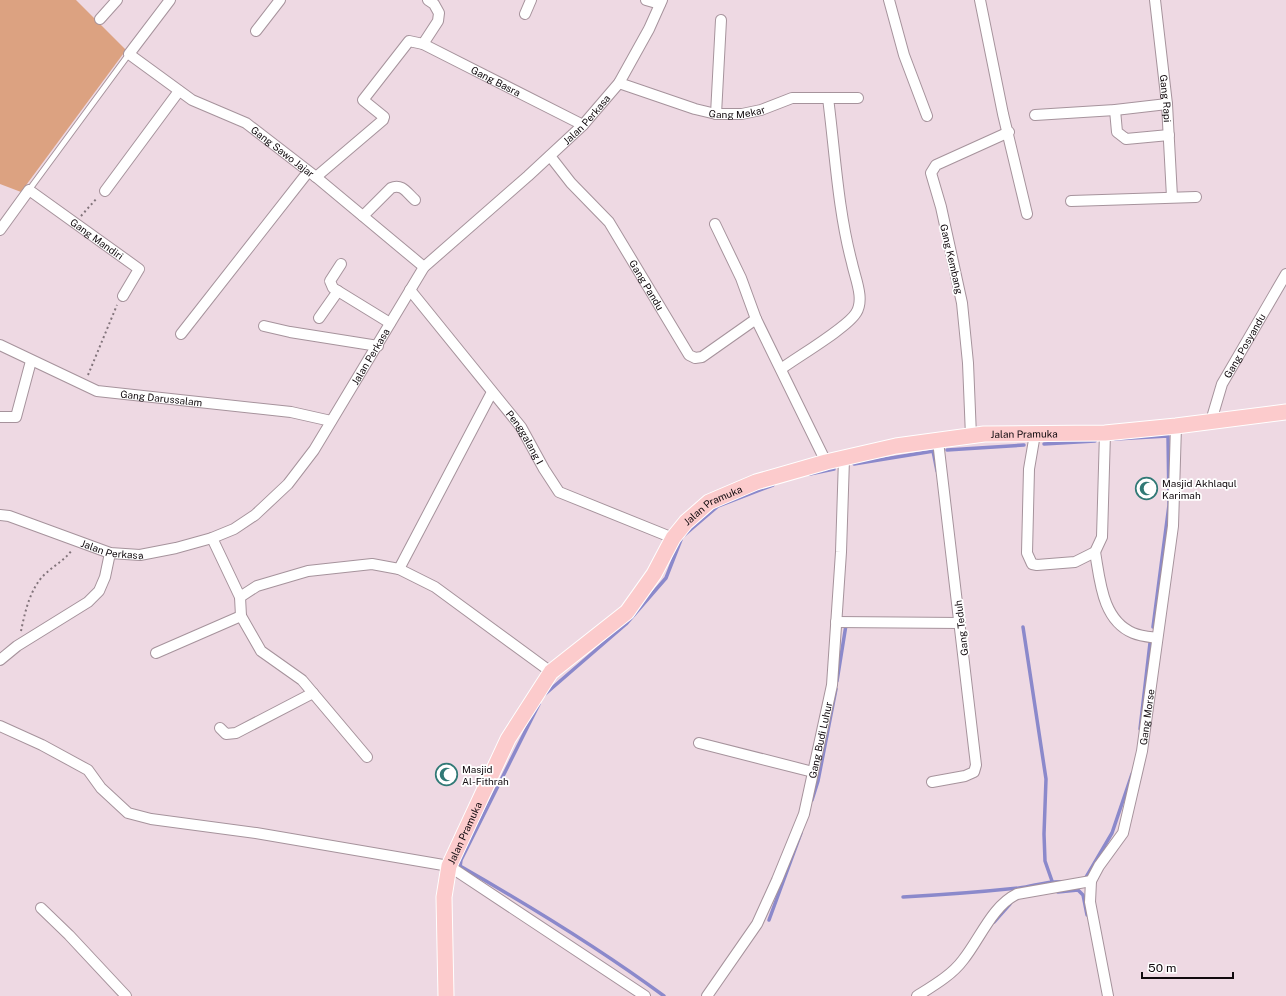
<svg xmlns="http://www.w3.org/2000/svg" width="1286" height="996" font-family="'Public Sans',sans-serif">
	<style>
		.green { fill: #dca281 }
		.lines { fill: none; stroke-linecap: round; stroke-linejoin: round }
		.stream { stroke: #8b89cb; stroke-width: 3.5 }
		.lane-casing { stroke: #a6939c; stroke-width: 7 }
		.street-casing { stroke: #a6939c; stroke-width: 12 }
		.primary-casing { stroke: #fff; stroke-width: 17 }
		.path { stroke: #82747b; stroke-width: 2; stroke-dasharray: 2 3; stroke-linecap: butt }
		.lane { stroke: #fff; stroke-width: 5 }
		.street { stroke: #fff; stroke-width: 10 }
		.primary { stroke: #fccbcc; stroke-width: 15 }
		.labels { text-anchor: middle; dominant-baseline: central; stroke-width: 3.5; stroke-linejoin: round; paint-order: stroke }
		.street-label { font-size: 10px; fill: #10090d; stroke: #fff }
		.poi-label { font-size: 10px; fill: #10090d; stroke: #fff; text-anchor: start }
	</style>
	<rect width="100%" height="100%" fill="#eed9e3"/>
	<!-- green -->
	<polygon class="green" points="0,0 76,0 126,50 21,192 0,184"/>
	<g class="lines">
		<!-- stream -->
		<g class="stream">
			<polyline points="1115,439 1168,436 1169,505 1153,627"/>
			<polyline points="1044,444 1095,441"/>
			<polyline points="947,450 1024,445"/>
			<polyline points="933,451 937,471"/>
			<polyline points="854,464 934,451"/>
			<polyline points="810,474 834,469"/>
			<polyline points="1023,627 1046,779 1044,834 1045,861 1052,881"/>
			<polyline points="837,681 846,625"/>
			<polyline points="544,695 626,624 666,578 682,537 718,506 773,485"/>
			<polyline points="1140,729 1150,643"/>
			<polyline points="812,800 818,781 836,689"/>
			<path d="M460,866C530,906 599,948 664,996"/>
			<polyline points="460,867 461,860 539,704"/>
			<polyline points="1085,879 1112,833 1132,774"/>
			<polyline points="1058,892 1078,890 1083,895 1087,915"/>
			<path d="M903,897C942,895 981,892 1019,888C1035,886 1049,880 1065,882"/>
			<polyline points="769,920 801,833"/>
			<polyline points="994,922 1010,904"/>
		</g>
		<defs>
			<polyline id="lane" points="29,190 129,54"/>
			<g id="street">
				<path id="s1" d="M170,0L129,54L192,100L246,123L316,177L424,267"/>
				<polyline points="646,0 660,4"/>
				<polyline points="889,0 904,55 927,116"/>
				<polyline points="980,0 1003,114 1027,214"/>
				<path id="s2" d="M1155,0L1167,104L1172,197"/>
				<polyline points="525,14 531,0"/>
				<polyline points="100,19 117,0"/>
				<polyline points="256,31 280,0"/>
				<polyline points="423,44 438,21 439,13 434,4 428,0"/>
				<path id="s3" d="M619,83L695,109L716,114H742L761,110L792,98H858"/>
				<polyline points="1115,110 1117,132 1126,139 1169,135"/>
				<polyline points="716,114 721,20"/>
				<polyline points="1035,115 1115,110 1167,104"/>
				<path id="s4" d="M550,156L571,183L609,222L689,355L695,358L702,357L756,319"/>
				<path id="s5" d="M316,177L383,120L384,117L363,100L409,41L423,44L583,125"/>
				<polyline points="105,191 179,91"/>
				<polyline points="1071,201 1196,197"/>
				<path d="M363,216L391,188C402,183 407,193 415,200"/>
				<polyline points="715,224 741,278 756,319 826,462"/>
				<path id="s6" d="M0,230L29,190L139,269L123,296"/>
				<polyline points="341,264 330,281 333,288 390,323"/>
				<path id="s7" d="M410,290L521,427L544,469L559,492L673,538"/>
				<polyline points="319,318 338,291"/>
				<polyline points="264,326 290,332 378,346"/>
				<polyline points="181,334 308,172"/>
				<path id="s8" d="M0,345L97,391L291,412L331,421"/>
				<path d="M781,369C797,357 847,328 856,313C865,299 855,278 852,263C838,211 835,152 828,98"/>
				<polyline points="0,417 16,417 31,361"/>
				<path id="s9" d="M1211,421L1222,384L1286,274"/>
				<polyline points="1035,434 1029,469 1027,553 1032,564 1037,565 1075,562 1095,552 1102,537 1105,433"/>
				<polyline points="971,436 968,363 962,303 941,207 931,173 936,165 1009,132"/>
				<path id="s10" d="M0,515L9,516L110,553L140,555L176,548L212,538L234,529L255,515L288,484L314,450L424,267L528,176L583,125L619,83L649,29L662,0"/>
				<polyline points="212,538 240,597 241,616 261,651 302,680 367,757"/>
				<path d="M1095,552C1100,580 1102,620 1133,633C1140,636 1150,637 1157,638"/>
				<polyline points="399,569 492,392"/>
				<polyline points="240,597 257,586 308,571 372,564 399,569 435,587 551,672"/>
				<polyline points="836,622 960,623"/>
				<polyline points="156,653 241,616"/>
				<polyline points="0,660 17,646 88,602 99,591 105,577 110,553"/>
				<polyline points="0,726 42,745 88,770 101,788 128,813 151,819 256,833 449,866 645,996"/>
				<polyline points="220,728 226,734 236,733 313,693"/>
				<polyline points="699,743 813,772"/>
				<polyline points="932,782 965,776 974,772 976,765 938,441"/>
				<polyline points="41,908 69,935 126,996"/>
				<path id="s11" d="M707,996L757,924L777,880L804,814L832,685L841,552L844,459"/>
				<path d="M917,996C933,986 952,975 963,960C980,939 992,906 1017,894L1091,881"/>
				<path id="s12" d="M1108,996L1090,902L1091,881L1099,866L1123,833L1142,751L1173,526L1176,426"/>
			</g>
			<g id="primary">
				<path id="s13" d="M446,996L444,897L449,866L508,739L551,672L627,612L654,574L673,538L686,522L709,502L756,482L826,462L896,446L984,434L1105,433L1176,426L1286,412"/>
			</g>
		</defs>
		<!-- lane casing -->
		<use href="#lane" class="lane-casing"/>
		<!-- street casing -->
		<use href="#street" class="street-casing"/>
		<!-- primary casing -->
		<use href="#primary" class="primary-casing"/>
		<!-- path -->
		<g class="path">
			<polyline points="81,216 97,198"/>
			<polyline points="88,375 117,305"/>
			<path d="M21,631C25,612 30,589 44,575C53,566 64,561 72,550"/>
		</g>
		<!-- lane -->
		<use href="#lane" class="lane"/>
		<!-- street -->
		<use href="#street" class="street"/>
		<!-- primary -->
		<use href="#primary" class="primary"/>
	</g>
	<!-- icons -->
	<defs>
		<symbol id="mosque-ring" viewBox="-11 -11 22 22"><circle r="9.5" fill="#fff" stroke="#317976" stroke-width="1.5"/><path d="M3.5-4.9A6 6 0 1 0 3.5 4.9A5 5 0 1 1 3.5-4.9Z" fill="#317976"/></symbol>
	</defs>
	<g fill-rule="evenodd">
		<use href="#mosque-ring" x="1134" y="476" width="25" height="25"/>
		<use href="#mosque-ring" x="434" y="762" width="25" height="25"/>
	</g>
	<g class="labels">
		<!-- street labels -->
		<g class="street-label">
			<text stroke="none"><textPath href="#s5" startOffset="289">Gang Basra</textPath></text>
			<text stroke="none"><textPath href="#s2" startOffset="99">Gang Rapi</textPath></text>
			<text stroke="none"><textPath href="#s3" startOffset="123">Gang Mekar</textPath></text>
			<text stroke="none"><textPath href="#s10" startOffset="791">Jalan Perkasa</textPath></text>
			<text stroke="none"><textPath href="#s1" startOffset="251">Gang Sawo Jajar</textPath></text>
			<text stroke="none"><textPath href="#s6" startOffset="133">Gang Mandiri</textPath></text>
			<text transform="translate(952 259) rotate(77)">Gang Kembang</text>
			<text stroke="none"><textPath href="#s4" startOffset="162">Gang Pandu</textPath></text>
			<text stroke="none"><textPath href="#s9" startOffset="83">Gang Posyandu</textPath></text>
			<text stroke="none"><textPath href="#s10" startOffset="467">Jalan Perkasa</textPath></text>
			<text stroke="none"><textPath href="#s8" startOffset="172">Gang Darussalam</textPath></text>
			<text stroke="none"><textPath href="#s13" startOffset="910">Jalan Pramuka</textPath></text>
			<text stroke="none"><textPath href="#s7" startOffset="187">Penggalang I</textPath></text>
			<text stroke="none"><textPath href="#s13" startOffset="587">Jalan Pramuka</textPath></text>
			<text stroke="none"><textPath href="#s10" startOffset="118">Jalan Perkasa</textPath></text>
			<text transform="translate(961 628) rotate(-97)">Gang Teduh</text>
			<text stroke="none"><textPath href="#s12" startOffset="293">Gang Morse</textPath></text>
			<text stroke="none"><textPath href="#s11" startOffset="283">Gang Budi Luhur</textPath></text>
			<text stroke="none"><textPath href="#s13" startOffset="167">Jalan Pramuka</textPath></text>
		</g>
		<!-- poi labels -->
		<g class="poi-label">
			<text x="1162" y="483">Masjid Akhlaqul<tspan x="1162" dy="12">Karimah</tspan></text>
			<text x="462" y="769">Masjid<tspan x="462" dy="12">Al-Fithrah</tspan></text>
		</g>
	</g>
	<!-- scale -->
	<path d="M1142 972v6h91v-6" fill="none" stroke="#10090d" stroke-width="2"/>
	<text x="1148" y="972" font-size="12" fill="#10090d" stroke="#ffffff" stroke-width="3" paint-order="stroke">50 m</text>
</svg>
